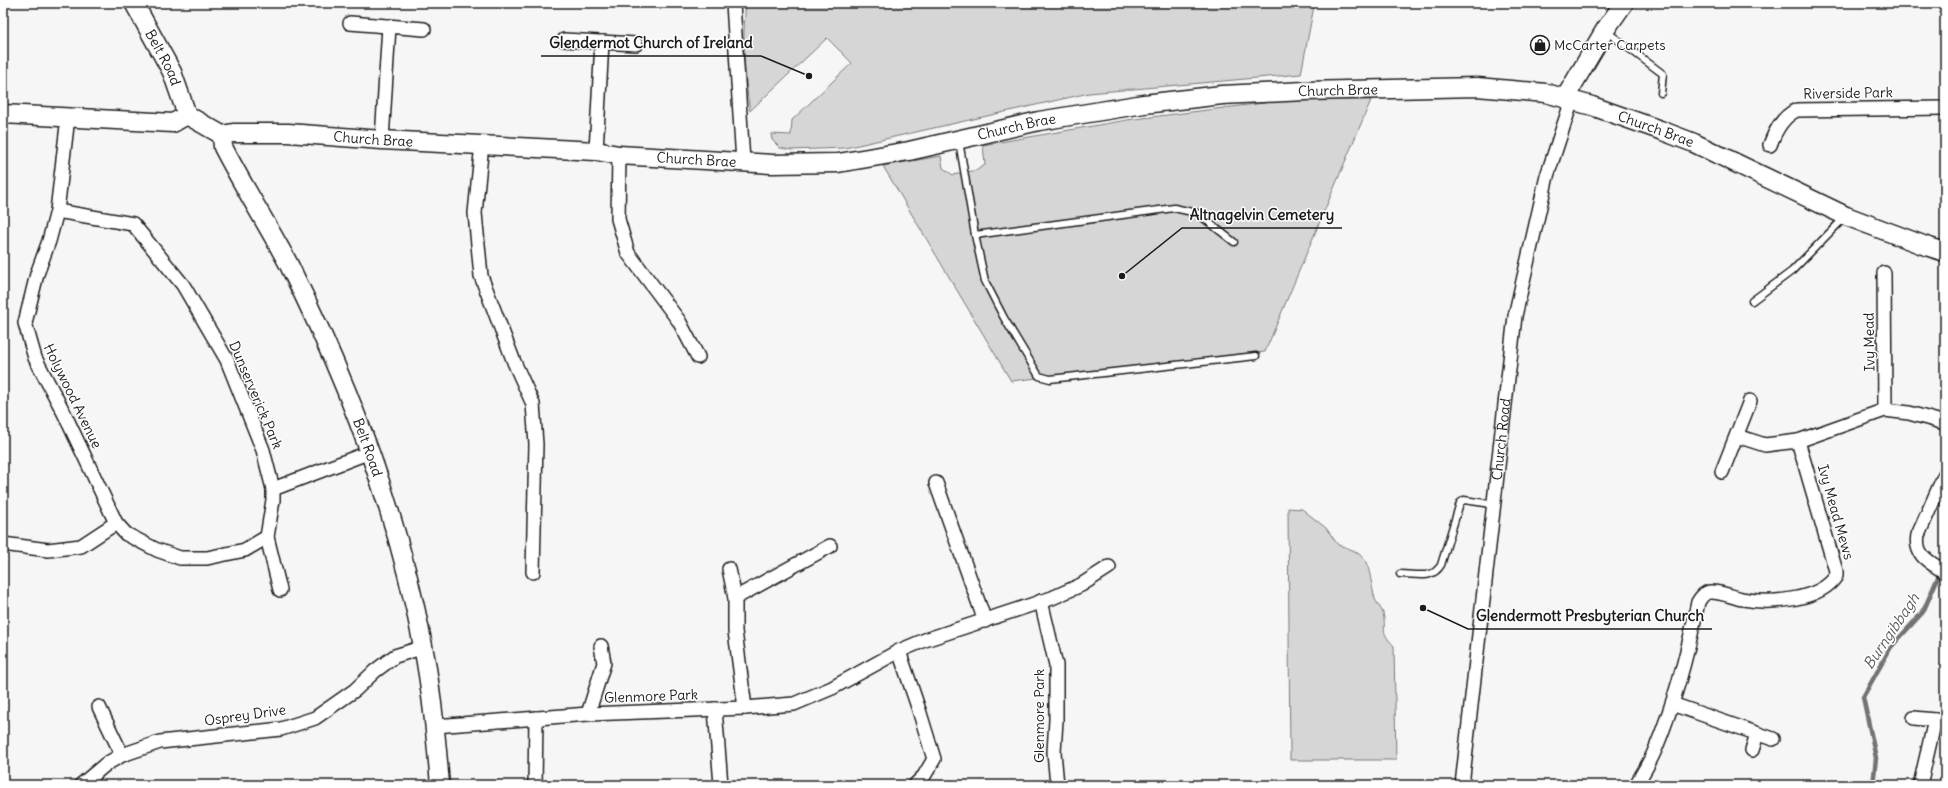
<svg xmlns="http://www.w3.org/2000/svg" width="1948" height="788" font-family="Delius,sans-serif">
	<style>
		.green { fill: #d6d6d6; stroke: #797979 }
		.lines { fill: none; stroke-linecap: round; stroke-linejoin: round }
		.stream { stroke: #727272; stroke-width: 4.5 }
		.lane-casing { stroke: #1c1c1c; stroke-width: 9 }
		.street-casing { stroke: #1c1c1c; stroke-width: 16 }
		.secondary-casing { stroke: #1c1c1c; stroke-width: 21 }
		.lane { stroke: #fff; stroke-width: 6 }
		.street { stroke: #fff; stroke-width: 13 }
		.secondary { stroke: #fff; stroke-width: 18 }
		.labels { text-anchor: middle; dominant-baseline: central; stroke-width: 3; stroke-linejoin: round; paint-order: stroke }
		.poi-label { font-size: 14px; fill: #1c1c1c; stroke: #fff; text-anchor: start }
		.street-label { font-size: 14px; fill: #1c1c1c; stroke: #fff }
		.water-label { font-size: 15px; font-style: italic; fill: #5d5d5d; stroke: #fff }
		.leader { fill: none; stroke: #1c1c1c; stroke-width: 1.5 }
		.callout-dot { fill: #1c1c1c; stroke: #fff; stroke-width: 1.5 }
		.callout-label { font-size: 15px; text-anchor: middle; font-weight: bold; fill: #1c1c1c; stroke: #fff; stroke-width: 3; stroke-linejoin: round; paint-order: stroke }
	</style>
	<rect width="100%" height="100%" fill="#f6f6f6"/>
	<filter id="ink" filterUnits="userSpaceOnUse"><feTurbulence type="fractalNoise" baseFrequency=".025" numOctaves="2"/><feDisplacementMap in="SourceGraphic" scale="8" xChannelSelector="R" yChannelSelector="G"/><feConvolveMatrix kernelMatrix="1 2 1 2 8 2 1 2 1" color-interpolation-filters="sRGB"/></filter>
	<g filter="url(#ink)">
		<!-- green -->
		<g class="green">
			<path d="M746,3H1153L1314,6L1301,74L1089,93L845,148L791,150L780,148L772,140L771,134L791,135L792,120L852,63L827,38L750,111C744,75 742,39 746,3Z"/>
			<polygon points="1296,99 1371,100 1265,352 1011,381 883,166 941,156 943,168 953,175 977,170 985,165 983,145 1127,120"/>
			<path d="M1288,508L1302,509L1326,528L1338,545C1374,554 1367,570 1375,599C1377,604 1381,608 1383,613C1387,631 1379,630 1394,646L1396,760H1290Z"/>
		</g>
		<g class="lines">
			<!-- stream -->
			<polyline class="stream" points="1873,785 1876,758 1863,697 1891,647 1923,612 1945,561"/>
			<defs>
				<g id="lane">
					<polyline points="1606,31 1663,74 1661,93"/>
					<polyline points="959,141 975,235 985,281 1004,318 1039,376 1050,379 1256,356"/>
					<polyline points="975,235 1174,208 1197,213 1234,242"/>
					<polyline points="1752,301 1792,271 1845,217"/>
					<path d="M1400,574C1417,574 1432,580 1441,565L1460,503L1464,500L1492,504"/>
				</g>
				<g id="street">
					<polyline points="733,3 743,162"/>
					<polyline points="350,23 424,29"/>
					<polyline points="564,40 636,44"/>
					<polyline points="68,117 57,211 49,241 37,274 25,323 35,358 64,413 116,523 126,534 157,550 180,558 207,558 245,550 267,537"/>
					<polyline points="382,140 389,26"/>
					<polyline points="482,144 475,213 481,276 514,362 533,404 536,444 533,572"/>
					<path d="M1770,145C1775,131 1783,116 1797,110L1945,108"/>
					<polyline points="596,151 602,42"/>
					<polyline points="619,155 618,219 628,253 679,321 698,357"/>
					<polyline points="57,211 133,224 183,285 227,360 263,450 273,489 273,500 267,537 280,590"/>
					<polyline points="1884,273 1885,410"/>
					<polyline points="1737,436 1765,445 1798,441"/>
					<polyline points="1722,472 1750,401"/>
					<path d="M1945,474L1918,535C1914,556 1930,562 1945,572"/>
					<polyline points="936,483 985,621"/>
					<polyline points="273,489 370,452"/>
					<polyline points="3,544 48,550 81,546 116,523"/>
					<polyline points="729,569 735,598"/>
					<polyline points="1041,601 1056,665 1056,720 1054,752 1057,785"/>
					<polyline points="899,651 919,710 934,759 924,776 915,785"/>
					<polyline points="1672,704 1773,739"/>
					<polyline points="99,707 122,755"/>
					<polyline points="745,708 735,631 735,598 830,546"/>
					<polyline points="715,709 721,785"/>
					<polyline points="588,714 604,663 601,646"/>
					<polyline points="1914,718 1945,721"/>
					<polyline points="435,726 588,714 745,708 794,704 832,688 899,651 925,640 1052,598 1081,585 1109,567"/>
					<polyline points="1752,750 1757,734"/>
					<polyline points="81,785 106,764 122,755 160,742 281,729 315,718 355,690 375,671 395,656 424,647"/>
					<polyline points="535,785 536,718"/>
					<path id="s1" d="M1462,785L1515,316L1547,176L1572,100"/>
					<path d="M1636,785C1643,773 1650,762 1655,750C1675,702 1688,652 1698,602C1701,597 1704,593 1709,592C1720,591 1732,597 1742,599C1769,604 1820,601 1836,576V571L1798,441L1885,410L1909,413L1945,423"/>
					<polyline points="1920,785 1935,720"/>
				</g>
				<g id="secondary">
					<path id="s2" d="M134,3L172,72L187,115"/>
					<polyline points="1565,98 1605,30 1624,3"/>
					<polyline points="3,114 173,123 187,115"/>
					<path id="s3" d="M187,115L222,135L233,133H288L382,140L596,151L619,155L772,164L838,163L909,151L1039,121L1144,104L1222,95L1305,91L1477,87L1546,93L1592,106L1660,130L1694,143L1846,216L1923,245L1945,252"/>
					<path id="s4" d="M222,135L223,147C243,186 267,224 288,263C349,384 398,513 423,646C432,692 436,738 440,785"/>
				</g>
			</defs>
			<!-- lane casing -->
			<use href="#lane" class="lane-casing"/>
			<!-- street casing -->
			<use href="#street" class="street-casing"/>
			<!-- secondary casing -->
			<use href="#secondary" class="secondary-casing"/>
			<!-- lane -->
			<use href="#lane" class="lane"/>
			<!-- street -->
			<use href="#street" class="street"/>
			<!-- secondary -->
			<use href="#secondary" class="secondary"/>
		</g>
	</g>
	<!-- icons -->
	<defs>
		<symbol id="shop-ring" viewBox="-11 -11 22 22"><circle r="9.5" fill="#fff" stroke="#1c1c1c" stroke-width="1.5"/><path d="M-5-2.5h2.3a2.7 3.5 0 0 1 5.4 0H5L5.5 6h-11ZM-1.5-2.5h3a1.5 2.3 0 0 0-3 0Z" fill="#1c1c1c"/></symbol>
	</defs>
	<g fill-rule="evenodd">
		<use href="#shop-ring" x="1529" y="34" width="22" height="22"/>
	</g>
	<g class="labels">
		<!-- poi labels -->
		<g class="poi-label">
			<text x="1554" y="45">McCarter Carpets</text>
		</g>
		<!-- street labels -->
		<g class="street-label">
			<text stroke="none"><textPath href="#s2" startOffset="62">Belt Road</textPath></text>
			<text stroke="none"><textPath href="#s3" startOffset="1164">Church Brae</textPath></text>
			<text transform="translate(1848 93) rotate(-1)">Riverside Park</text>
			<text stroke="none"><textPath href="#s3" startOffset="840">Church Brae</textPath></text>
			<text stroke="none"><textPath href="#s3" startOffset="1488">Church Brae</textPath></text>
			<text stroke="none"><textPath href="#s3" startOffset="192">Church Brae</textPath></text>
			<text stroke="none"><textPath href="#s3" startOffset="516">Church Brae</textPath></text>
			<text transform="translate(1869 342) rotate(-91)">Ivy Mead</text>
			<text transform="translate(256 395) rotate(67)">Dunserverick Park</text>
			<text transform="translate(73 396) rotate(64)">Holywood Avenue</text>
			<text stroke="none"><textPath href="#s1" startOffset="348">Church Road</textPath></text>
			<text stroke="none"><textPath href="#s4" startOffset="346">Belt Road</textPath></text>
			<text transform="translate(1836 512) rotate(74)">Ivy Mead Mews</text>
			<text transform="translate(651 696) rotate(-2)">Glenmore Park</text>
			<text transform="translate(245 715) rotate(-8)">Osprey Drive</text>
			<text transform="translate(1039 716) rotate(-90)">Glenmore Park</text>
		</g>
		<!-- water labels -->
		<g class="water-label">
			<text transform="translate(1891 631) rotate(-56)">Burngibbagh</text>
		</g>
	</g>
	<!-- callouts -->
	<path class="leader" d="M809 76L761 56H541M1122 276L1182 228H1342M1423 608L1468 629H1712"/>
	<g class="callout-dot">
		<circle cx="809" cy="76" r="4"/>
		<circle cx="1122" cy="276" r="4"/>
		<circle cx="1423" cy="608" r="4"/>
	</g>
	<g class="callout-label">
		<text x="651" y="48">Glendermot Church of Ireland</text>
		<text x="1262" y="220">Altnagelvin Cemetery</text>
		<text x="1590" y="621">Glendermott Presbyterian Church</text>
	</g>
	<!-- margin -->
	<rect width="1948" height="788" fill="none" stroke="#fff" stroke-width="16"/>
	<rect x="8" y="8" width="1932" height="772" fill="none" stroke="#1c1c1c" stroke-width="1.5" filter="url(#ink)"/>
</svg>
